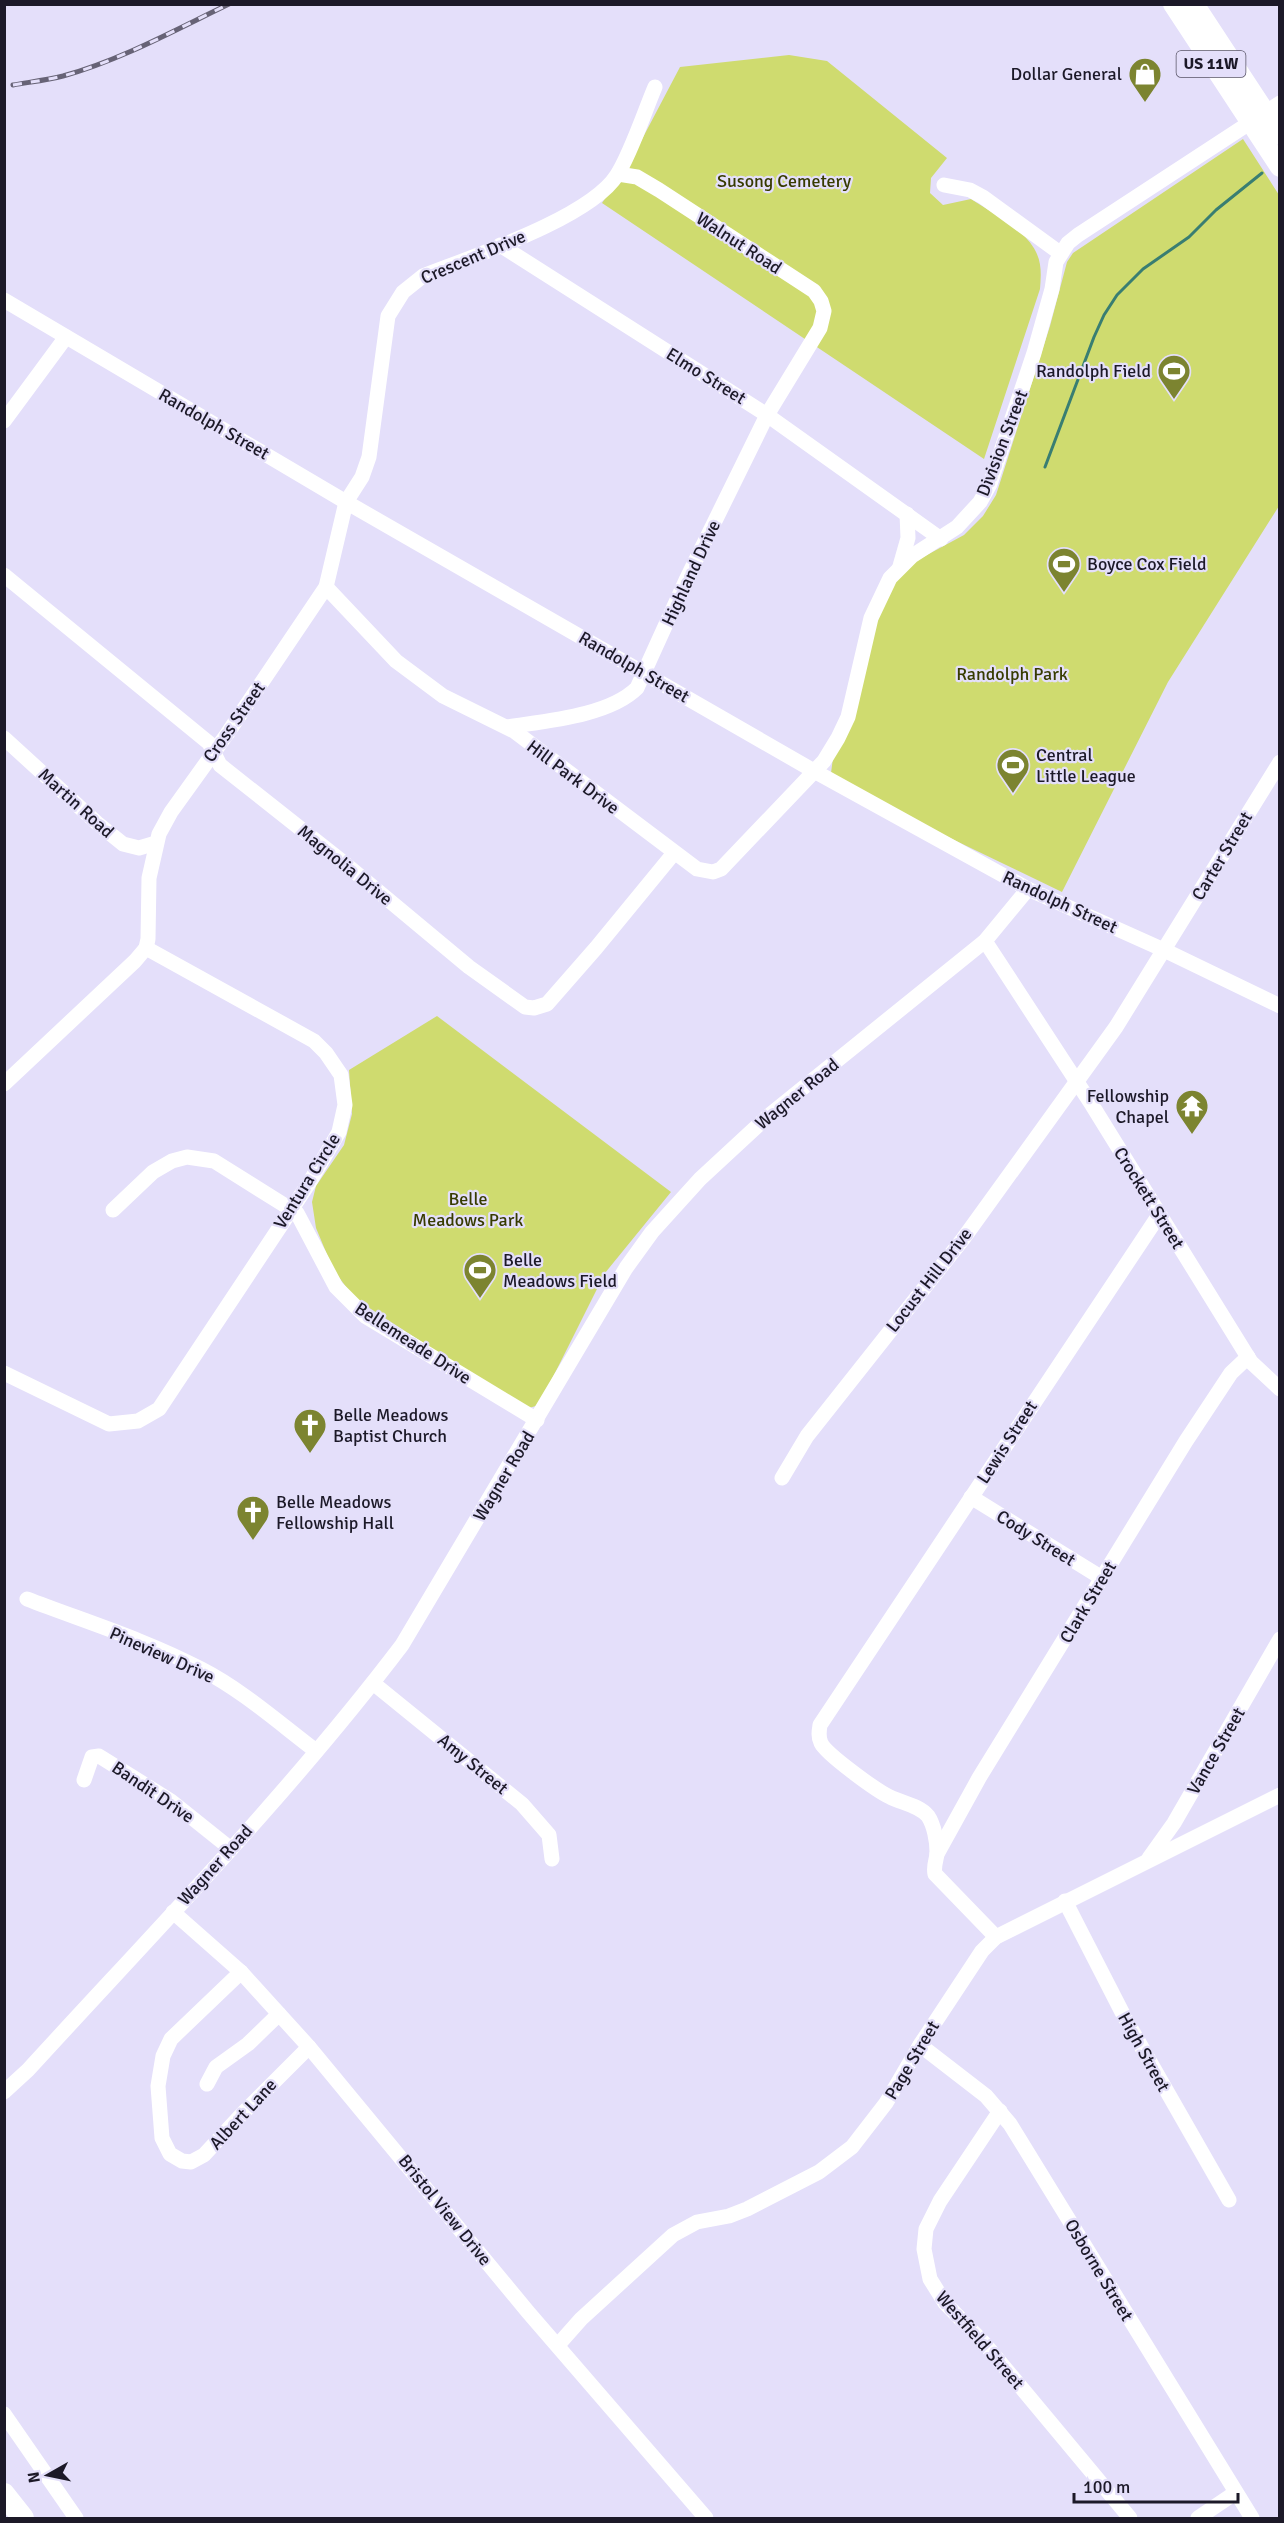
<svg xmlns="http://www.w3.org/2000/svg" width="1284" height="2523" font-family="Signika,sans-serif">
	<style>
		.green { fill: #cfdb6f }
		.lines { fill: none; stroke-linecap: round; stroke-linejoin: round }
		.stream { stroke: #397e72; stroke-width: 3 }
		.minor { stroke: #fff; stroke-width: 15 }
		.major { stroke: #fff; stroke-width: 20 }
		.highway { stroke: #fff; stroke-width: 22 }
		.rail-casing { stroke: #676376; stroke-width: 5 }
		.rail { stroke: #e4dffa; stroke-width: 3; stroke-dasharray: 9; stroke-linecap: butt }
		.labels { text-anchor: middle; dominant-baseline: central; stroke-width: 4.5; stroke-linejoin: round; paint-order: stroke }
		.shield { fill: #e4dffa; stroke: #585467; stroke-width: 1.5 }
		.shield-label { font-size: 16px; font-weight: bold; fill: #1c1928 }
		.poi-label { font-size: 18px; fill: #1c1928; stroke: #e4dffa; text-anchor: start }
		.park-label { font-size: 18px; fill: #373b00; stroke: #e4dffa }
		.street-label { font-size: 18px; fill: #1c1928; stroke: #e4dffa }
	</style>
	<rect width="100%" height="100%" fill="#e4dffa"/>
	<!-- green -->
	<g class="green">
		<path d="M789,55L827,61L947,158L931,178L930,193L943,205L971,199C992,213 1024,228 1036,252C1042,264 1041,276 1040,289L984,459L602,203L630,162L680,67Z"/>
		<polygon points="1243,139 1279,195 1279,506 1168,682 1062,892 925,826 831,773 833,758 876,620 895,581 912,563 964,535 983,516 996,495 1050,326 1067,262 1073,253"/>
		<polygon points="437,1016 671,1192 605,1273 539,1405 529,1408 507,1397 354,1298 333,1269 316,1228 312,1202 316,1186 344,1145 352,1114 349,1070"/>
	</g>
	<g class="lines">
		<!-- stream -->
		<polyline class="stream" points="1045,467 1094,337 1104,315 1117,295 1143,269 1189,237 1216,210 1262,173"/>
		<!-- minor -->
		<g class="minor">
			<polyline points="944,185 970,190 983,197 1060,253"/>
			<polyline points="500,245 767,415 941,539"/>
			<polyline points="4,300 346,502 814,771 1028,889 1164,950 1280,1006"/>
			<polyline points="4,421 66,337"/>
			<polyline points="900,566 908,538 907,514"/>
			<polyline points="4,575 209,743 220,765 349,867 469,967 525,1007 534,1008 547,1004 596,948 674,853"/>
			<polyline points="326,587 396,661 443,696 514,731 697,869 713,872 721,869 824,761 838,738 848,717 871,618 890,578 912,556 957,527 980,502 990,484 1034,353 1052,289 1056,262 1068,243 1078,235 1280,103"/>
			<path d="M507,727C545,721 609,716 637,688L686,580L767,415L820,328L824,311L821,301L814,291L659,190L637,177L618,174"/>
			<polyline points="4,738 97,823 123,844 139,848 156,843"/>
			<polyline points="985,941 1092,1105 1251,1362 1280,1389"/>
			<path d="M146,948L148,939L149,878L159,834L171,812L227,734L326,587L346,502L362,477L369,457L388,316L403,292L423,276C471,257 590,218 617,175C631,153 644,113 655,87"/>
			<polyline points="4,1084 135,961 146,948 314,1041 326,1053 341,1075 345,1105 339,1132 309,1183 159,1409 138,1421 109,1424 4,1373"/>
			<polyline points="113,1210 153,1172 172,1161 187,1157 214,1161 297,1213 336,1287 365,1316 537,1420"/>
			<polyline points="782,1478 807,1436 963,1239 1116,1027 1280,762"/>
			<polyline points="971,1497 1102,1578"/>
			<path d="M27,1599C84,1621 146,1640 201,1669C242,1690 279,1723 316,1751"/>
			<polyline points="373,1683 522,1804 549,1835 552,1859"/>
			<polyline points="84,1780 92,1757 99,1756 171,1801 231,1849"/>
			<polyline points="937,1854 979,1778 1186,1441 1231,1373 1248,1357"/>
			<polyline points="1149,1858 1174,1823 1280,1639"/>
			<polyline points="1065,1901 1125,2018 1229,2200"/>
			<polyline points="173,1912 241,1972 309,2047 528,2312 706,2518"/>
			<path d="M996,1937L935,1874C933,1865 937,1860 937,1852C937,1841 934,1825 928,1816C919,1805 902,1803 890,1797C877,1791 826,1754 821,1743C818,1737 819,1731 820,1725L1159,1215"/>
			<polyline points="241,1972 171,2039 163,2056 158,2086 162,2138 170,2154 182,2161 191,2162 204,2155 242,2114 309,2047"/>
			<polyline points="920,2045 986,2096 1010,2124 1252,2518"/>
			<polyline points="207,2084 216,2067 248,2044 279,2014"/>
			<path d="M4,2092L28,2070C155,1931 288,1795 402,1645L626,1268L652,1232L700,1179L767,1117L985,941L1028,889"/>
			<polyline points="1000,2111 940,2201 926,2229 924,2249 930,2279 945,2303 985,2344 1130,2518"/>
			<polyline points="558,2345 581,2319 673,2235 697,2222 729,2216 747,2209 819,2172 852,2147 886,2103 920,2045 982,1951 996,1937 1280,1795"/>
			<polyline points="4,2414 76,2518"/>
			<polyline points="1198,2518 1235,2493"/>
		</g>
		<!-- major -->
		<g class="major">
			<polyline points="1173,4 1280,167"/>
			<polyline points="1194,4 1280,135"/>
		</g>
		<!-- highway -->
		<polyline class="highway" points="4,2494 23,2518"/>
		<defs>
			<path id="rail" d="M13,85C30,82 47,80 63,76C121,60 175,30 229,4"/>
		</defs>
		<!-- rail casing -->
		<use href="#rail" class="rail-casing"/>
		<!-- rail -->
		<use href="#rail" class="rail"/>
	</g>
	<!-- icons -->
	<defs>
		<symbol id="shop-pin" viewBox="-11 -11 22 30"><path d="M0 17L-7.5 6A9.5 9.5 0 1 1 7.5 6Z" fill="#7c8430" stroke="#e4dffa"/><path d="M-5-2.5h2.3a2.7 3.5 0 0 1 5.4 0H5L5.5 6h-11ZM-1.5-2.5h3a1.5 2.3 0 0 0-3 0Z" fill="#fff"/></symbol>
		<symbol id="stadium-pin" viewBox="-11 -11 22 30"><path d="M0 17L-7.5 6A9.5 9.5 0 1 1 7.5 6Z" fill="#7c8430" stroke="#e4dffa"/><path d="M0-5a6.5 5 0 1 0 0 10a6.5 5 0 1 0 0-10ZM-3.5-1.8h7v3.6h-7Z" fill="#fff"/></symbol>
		<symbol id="temple-pin" viewBox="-11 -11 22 30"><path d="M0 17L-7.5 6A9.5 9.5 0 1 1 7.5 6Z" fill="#7c8430" stroke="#e4dffa"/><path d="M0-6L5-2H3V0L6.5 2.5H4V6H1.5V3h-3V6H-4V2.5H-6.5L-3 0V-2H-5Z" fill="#fff"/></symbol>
		<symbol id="church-pin" viewBox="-11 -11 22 30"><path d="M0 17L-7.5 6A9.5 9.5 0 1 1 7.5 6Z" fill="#7c8430" stroke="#e4dffa"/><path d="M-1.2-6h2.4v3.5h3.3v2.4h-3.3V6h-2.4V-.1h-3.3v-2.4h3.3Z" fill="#fff"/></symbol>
	</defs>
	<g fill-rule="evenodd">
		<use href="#shop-pin" x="1126" y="55" width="38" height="52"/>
		<use href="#stadium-pin" x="1155" y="352" width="38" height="52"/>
		<use href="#stadium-pin" x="1045" y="545" width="38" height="52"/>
		<use href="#stadium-pin" x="994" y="746" width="38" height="52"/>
		<use href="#temple-pin" x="1173" y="1087" width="38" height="52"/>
		<use href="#stadium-pin" x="461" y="1251" width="38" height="52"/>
		<use href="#church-pin" x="291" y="1406" width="38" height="52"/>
		<use href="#church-pin" x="234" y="1493" width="38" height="52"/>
	</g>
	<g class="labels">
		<!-- shield labels -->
		<rect class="shield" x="1176.5" y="51" width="69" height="26" rx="4.5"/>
		<g class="shield-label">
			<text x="1211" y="64">US 11W</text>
		</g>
		<!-- poi labels -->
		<g class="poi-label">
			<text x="1122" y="74" text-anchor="end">Dollar General</text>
			<text x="1151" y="371" text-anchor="end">Randolph Field</text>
			<text x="1087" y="564">Boyce Cox Field</text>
			<text x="1036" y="755">Central<tspan x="1036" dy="21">Little League</tspan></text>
			<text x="1169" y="1096" text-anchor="end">Fellowship<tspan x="1169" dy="21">Chapel</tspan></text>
			<text x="503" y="1260">Belle<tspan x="503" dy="21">Meadows Field</tspan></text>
			<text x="333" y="1415">Belle Meadows<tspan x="333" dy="21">Baptist Church</tspan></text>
			<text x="276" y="1502">Belle Meadows<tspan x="276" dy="21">Fellowship Hall</tspan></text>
		</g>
		<!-- park labels -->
		<g class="park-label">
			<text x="784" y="181">Susong Cemetery</text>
			<text x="1012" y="674">Randolph Park</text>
			<text x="468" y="1199">Belle<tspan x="468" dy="21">Meadows Park</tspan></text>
		</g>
		<!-- street labels -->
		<g class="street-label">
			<text transform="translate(739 243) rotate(33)">Walnut Road</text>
			<text transform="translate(473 257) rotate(-23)">Crescent Drive</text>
			<text transform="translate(706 376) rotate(32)">Elmo Street</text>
			<text transform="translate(214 424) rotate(30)">Randolph Street</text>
			<text transform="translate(1002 443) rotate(-69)">Division Street</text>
			<text transform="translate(691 573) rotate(-65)">Highland Drive</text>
			<text transform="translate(634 667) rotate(30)">Randolph Street</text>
			<text transform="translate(234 722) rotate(-55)">Cross Street</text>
			<text transform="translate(573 777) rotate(37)">Hill Park Drive</text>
			<text transform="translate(76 803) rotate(42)">Martin Road</text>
			<text transform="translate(1222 856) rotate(-59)">Carter Street</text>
			<text transform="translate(345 865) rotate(39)">Magnolia Drive</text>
			<text transform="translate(1060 902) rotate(25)">Randolph Street</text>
			<text transform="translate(797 1094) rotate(-39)">Wagner Road</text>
			<text transform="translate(307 1181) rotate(-58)">Ventura Circle</text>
			<text transform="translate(1149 1198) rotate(58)">Crockett Street</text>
			<text transform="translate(929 1280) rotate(-52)">Locust Hill Drive</text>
			<text transform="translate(413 1343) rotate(33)">Bellemeade Drive</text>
			<text transform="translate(1007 1442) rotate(-57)">Lewis Street</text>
			<text transform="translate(504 1476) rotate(-59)">Wagner Road</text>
			<text transform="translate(1036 1538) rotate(32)">Cody Street</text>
			<text transform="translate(1088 1602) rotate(-59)">Clark Street</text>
			<text transform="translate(162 1655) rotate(24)">Pineview Drive</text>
			<text transform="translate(1216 1751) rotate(-60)">Vance Street</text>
			<text transform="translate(473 1764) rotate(39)">Amy Street</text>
			<text transform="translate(153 1792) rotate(34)">Bandit Drive</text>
			<text transform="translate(215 1865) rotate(-48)">Wagner Road</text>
			<text transform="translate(1144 2052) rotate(61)">High Street</text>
			<text transform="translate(912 2060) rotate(-59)">Page Street</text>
			<text transform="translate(243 2114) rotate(-47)">Albert Lane</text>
			<text transform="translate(445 2210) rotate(51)">Bristol View Drive</text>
			<text transform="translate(1099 2270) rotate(59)">Osborne Street</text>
			<text transform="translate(980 2340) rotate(49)">Westfield Street</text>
		</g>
	</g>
	<!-- border -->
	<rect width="1284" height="2523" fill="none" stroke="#1c1928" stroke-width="12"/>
	<!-- north arrow -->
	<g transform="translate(48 2475) rotate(261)" stroke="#e4dffa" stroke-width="4.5" paint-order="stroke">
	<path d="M0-4.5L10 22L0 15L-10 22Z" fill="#1c1928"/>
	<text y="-9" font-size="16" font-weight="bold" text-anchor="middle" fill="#1c1928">N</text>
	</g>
	<!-- scale -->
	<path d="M1074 2493v9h164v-9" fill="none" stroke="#1c1928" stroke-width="3"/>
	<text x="1083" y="2493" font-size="18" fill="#1c1928" stroke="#e4dffa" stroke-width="4.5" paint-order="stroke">100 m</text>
</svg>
